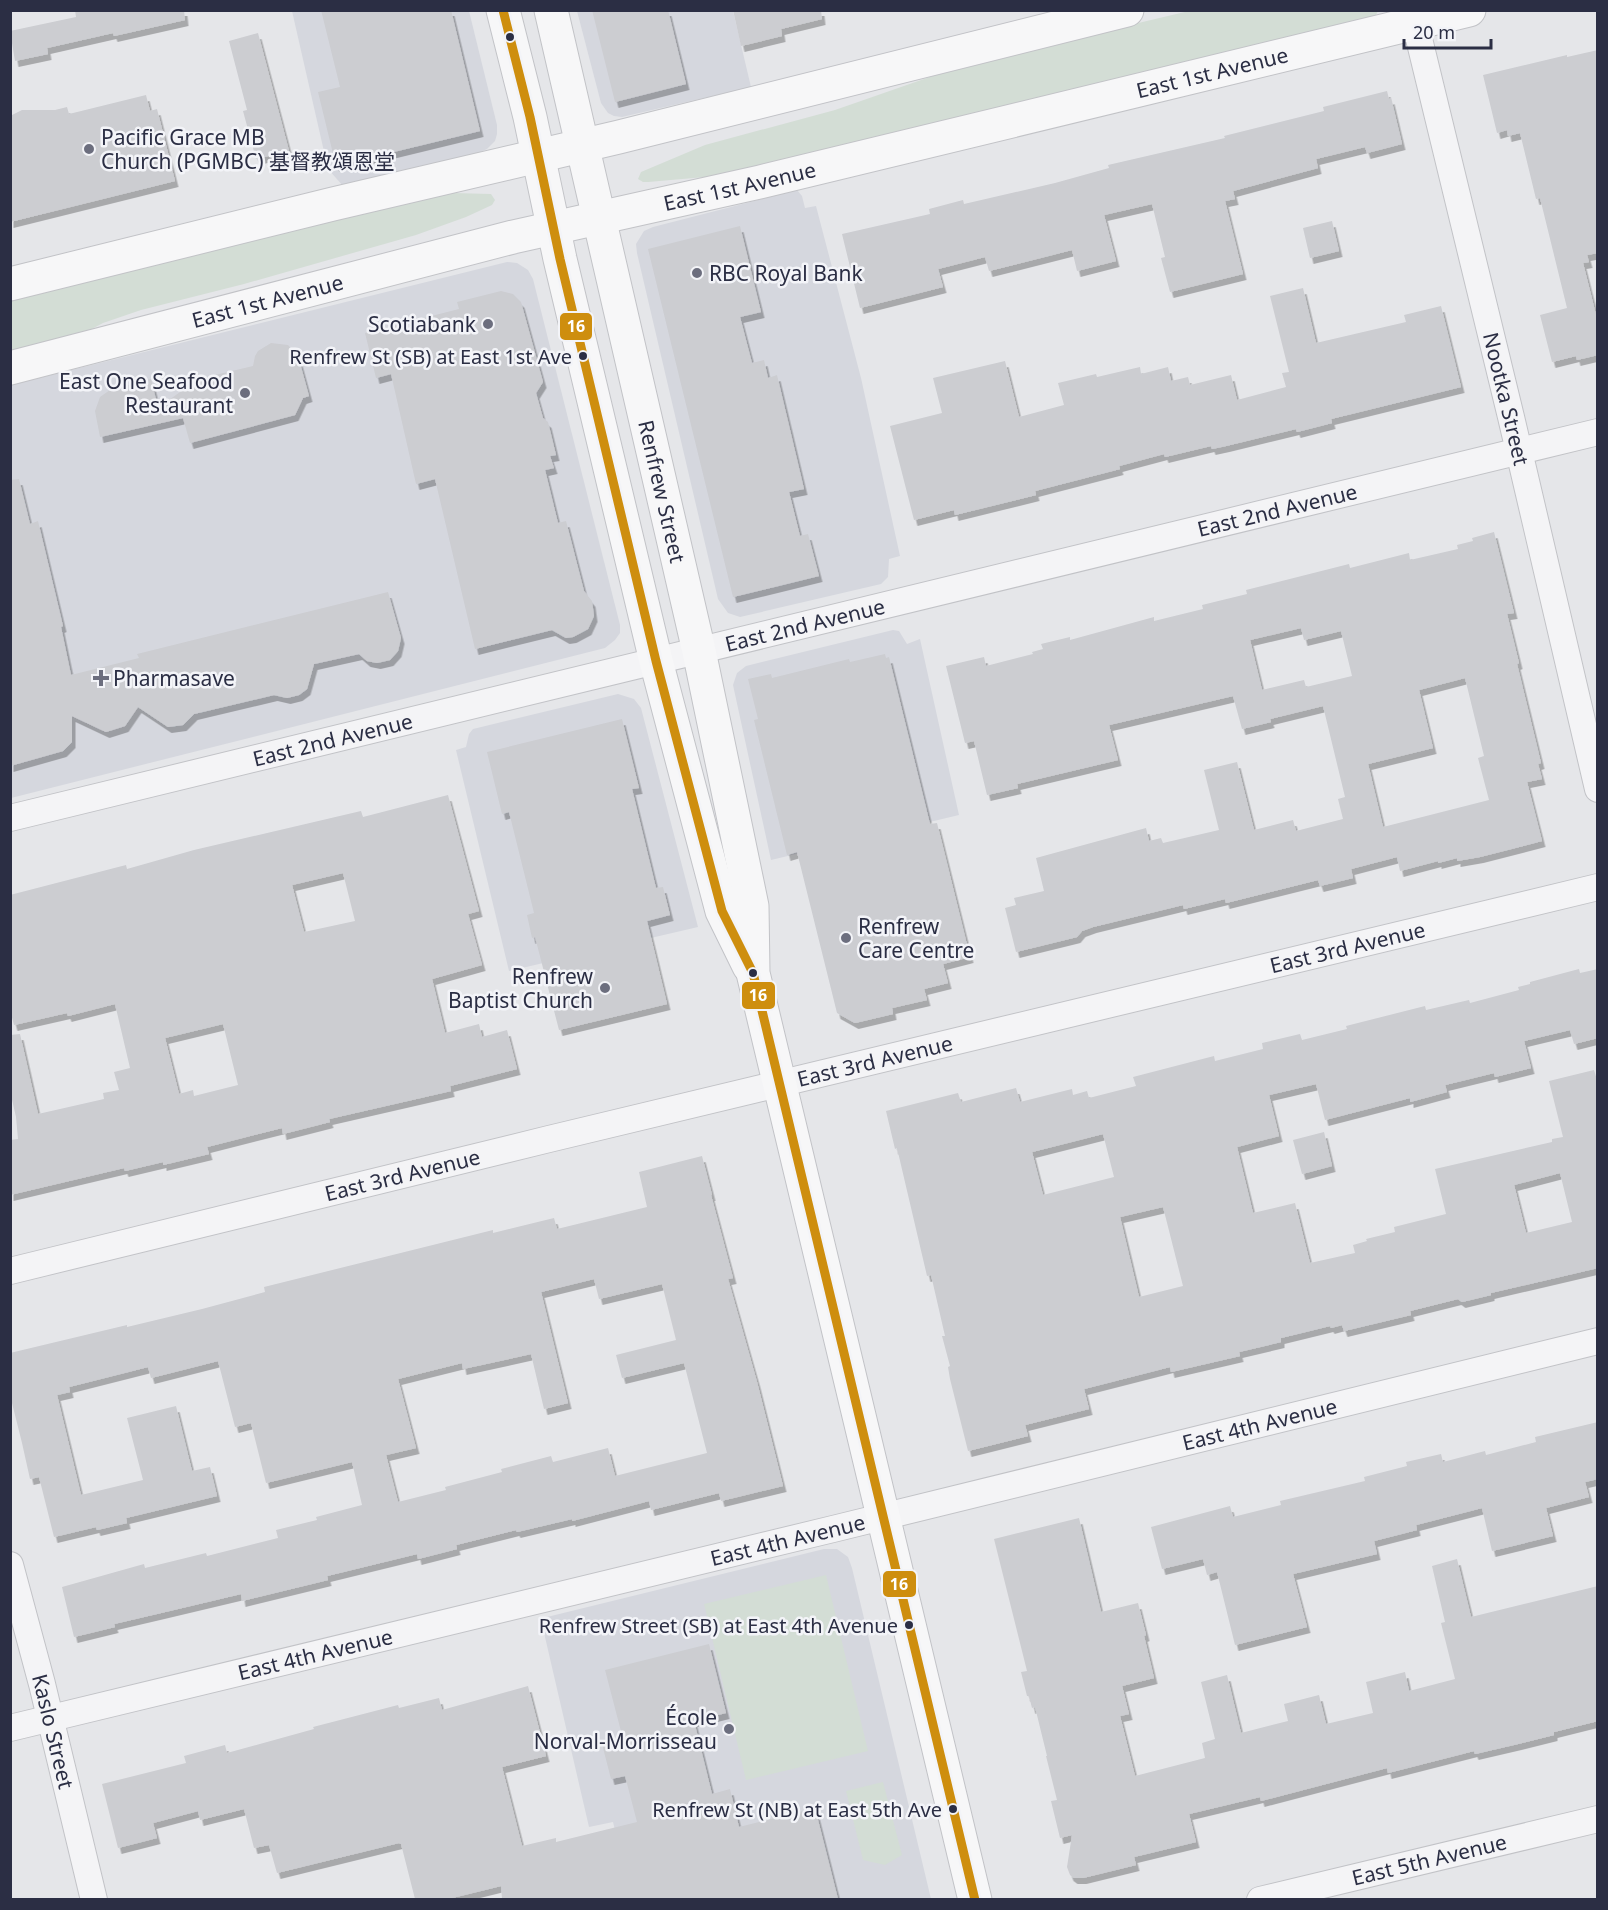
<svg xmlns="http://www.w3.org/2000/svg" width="1608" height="1910" font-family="'Noto Sans','Noto Sans SC',sans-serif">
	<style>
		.built { fill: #d5d7de }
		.green { fill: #d3ddd5 }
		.building { fill: #cccdd1; fill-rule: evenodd; filter: url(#shadow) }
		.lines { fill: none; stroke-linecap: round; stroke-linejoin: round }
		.street-casing { stroke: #c2c3c7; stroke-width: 28 }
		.secondary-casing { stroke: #c2c3c7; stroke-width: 35 }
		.street { stroke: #f4f4f6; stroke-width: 26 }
		.secondary { stroke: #f7f7f8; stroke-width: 33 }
		.bus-1-casing { stroke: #f3f4f8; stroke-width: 14 }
		.bus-1 { stroke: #ce8e0e; stroke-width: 9 }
		.bus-dot { fill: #2b2e44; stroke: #f3f4f8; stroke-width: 2 }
		.poi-dot { fill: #6c6e7e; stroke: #f3f4f8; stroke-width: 2 }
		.labels { text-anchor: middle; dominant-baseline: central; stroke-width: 5; stroke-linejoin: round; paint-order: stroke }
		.bus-label { font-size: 20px; fill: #2b2e44; stroke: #f3f4f8; text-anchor: end }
		.street-label { font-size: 21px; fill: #2b2e44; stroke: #f3f4f8 }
		.poi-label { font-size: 21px; fill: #2b2e44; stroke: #f3f4f8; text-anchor: start }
		.line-badge { stroke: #f3f4f8; stroke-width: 2 }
		.badge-label { font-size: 16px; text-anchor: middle; font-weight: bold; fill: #fff }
	</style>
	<defs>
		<filter id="shadow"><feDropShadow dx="3.5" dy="6" stdDeviation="0" flood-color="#0004"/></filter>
	</defs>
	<rect width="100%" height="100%" fill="#e5e6e9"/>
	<!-- built -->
	<g class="built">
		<polygon points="292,11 469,11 497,125 497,134 495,141 487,149 476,154 344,187 328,169"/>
		<polygon points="577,11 733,11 751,87 622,117 614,116 608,113 601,103"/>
		<polygon points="797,190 802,196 805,208 816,206 861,378 900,556 889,559 888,577 881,584 740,617 728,613 718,599 637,253 636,244 644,231 653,227"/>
		<polygon points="507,262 517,263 528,270 533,279 620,625 620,633 615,640 605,648 11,798 11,385"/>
		<polygon points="893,630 899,631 907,644 920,639 959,815 771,860 733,685 737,673 746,666 758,663"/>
		<polygon points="618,694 634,699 641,708 698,927 509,971 456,750 466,747 469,734 473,729"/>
		<polygon points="824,1549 837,1549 848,1557 852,1568 931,1899 632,1899 613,1822 589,1827 545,1637 544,1627 547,1617"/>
	</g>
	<!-- green -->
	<g class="green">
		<polygon points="1189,11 1378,11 1376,15 728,175 648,182 643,182 638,179 641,172 705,145 835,110 970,63"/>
		<polygon points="453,193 491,194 495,200 492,205 466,217 416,235 244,284 141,310 103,323 86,332 11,351 11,299 404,202"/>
		<polygon points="826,1575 868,1751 746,1780 704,1604"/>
		<polygon points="883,1782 902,1855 885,1865 863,1860 846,1791"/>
	</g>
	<!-- building -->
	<g class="building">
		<polygon points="75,10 184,10 185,20 114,36 113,33 47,48 48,54 15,61 10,31 76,17"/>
		<polygon points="321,10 451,10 480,131 336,166 318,92 340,87"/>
		<polygon points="592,10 668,10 686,84 615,102"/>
		<polygon points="733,10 821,10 822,19 781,29 782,36 741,46"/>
		<polygon points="258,33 289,151 256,159 243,111 247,110 229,41"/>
		<polygon points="1598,50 1598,253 1587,255 1589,262 1583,263 1598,323 1598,355 1577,360 1576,356 1552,362 1540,315 1567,308 1540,198 1536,199 1520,133 1508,136 1507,130 1497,133 1483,75 1567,55 1567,57"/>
		<polygon points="1387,91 1389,99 1391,98 1402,144 1367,153 1365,147 1316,159 1318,168 1233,191 1235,199 1225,201 1243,274 1170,292 1161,258 1165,257 1152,204 1104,215 1116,261 1077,271 1072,250 989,271 985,257 938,269 943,287 860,308 842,234 930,214 929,209 963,200 964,204 1055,183 1109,168 1108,165 1225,138 1224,136 1324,111 1323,107"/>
		<polygon points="146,95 150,111 157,109 175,181 10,222 10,116 22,110 55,110 67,107 69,114"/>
		<polygon points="1332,221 1339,251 1310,258 1303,228"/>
		<polygon points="740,226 761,312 740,317 752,363 764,360 768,378 777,375 804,489 789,492 800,536 808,534 819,576 733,597 648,249"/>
		<polygon points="1303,288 1316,343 1406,322 1404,315 1441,306 1461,387 1331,419 1332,423 1297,432 1296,429 1226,446 1212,449 1211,446 1165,457 1164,454 1119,466 1120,469 1035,491 1036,495 955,515 954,510 914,520 890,426 942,413 933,378 1005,361 1019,417 1064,405 1058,383 1096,374 1097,377 1140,367 1141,374 1168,367 1171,381 1188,377 1190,385 1231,375 1237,400 1286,387 1282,373 1289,372 1270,296"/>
		<polygon points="501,291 513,294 521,302 543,382 536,393 543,418 548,422 556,455 550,456 554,468 545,470 558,523 566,521 584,591 592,601 594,616 588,629 573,637 566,638 552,630 475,649 435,479 416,484 391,374 376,378 365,333 459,309 457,302"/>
		<polygon points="271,343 288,345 298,356 309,396 303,398 295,415 190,443 183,418 100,437 95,411 100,397 110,390 151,379 158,408 198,379 253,366 255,356 258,351"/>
		<polygon points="19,479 30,524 38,521 63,626 61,627 71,675 139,658 137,654 388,592 401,638 398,651 390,660 377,663 367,661 359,654 314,664 307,689 299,695 287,698 274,695 194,714 183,725 168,727 138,707 125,726 106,732 72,716 72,742 63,751 10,766 10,480"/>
		<path d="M1494,532L1514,613L1507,614L1519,663L1517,664L1541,763L1538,764L1542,779L1527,782L1542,841L1480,857L1457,861V858L1438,863V861L1400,871L1397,857L1351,869L1353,878L1320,886L1318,880L1226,903L1225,899L1184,909L1183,905L1093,927L1082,931L1077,937L1016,952L1005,908L1016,905L1014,898L1044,891L1036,858L1146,828L1149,841L1161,838L1163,843L1219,830L1204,770L1237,762L1254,830L1293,820L1296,831L1343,819L1338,799L1345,797L1323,706L1270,719L1271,722L1242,729L1233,696L1109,725L1118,760L1017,784L1018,788L987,795L974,741L965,743L946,666L984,657L986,666L1033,654L1032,652L1043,649L1041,644L1070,637V640L1154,617V621L1203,609L1202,605L1247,594L1246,590L1349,564L1350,568L1409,553L1410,560L1458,549L1457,545L1473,541L1472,538ZM1301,628L1304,640L1341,631L1352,676L1306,687L1304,680L1262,690L1250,640ZM1465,678L1484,756L1478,758L1489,800L1383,827L1368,764L1433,748L1419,690Z"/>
		<polygon points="885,654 886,658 889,657 930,824 937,823 970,957 943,964 948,983 924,989 927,1000 892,1008 893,1014 855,1023 837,1013 797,852 787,855 754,720 758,719 748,679 771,674 772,678 849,659 850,662"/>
		<polygon points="622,719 639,788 632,789 656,888 663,887 670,915 647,921 667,1004 559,1030 535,937 532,938 527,915 534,913 509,812 502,814 487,752"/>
		<path d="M448,795L479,911L468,914L482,965L432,979L445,1033L479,1024L482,1037L507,1030L517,1069L450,1086L451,1091L329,1119L330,1122L283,1134L282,1128L207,1147L209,1154L163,1165V1162L125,1171L124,1168L10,1195V1140L18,1139L16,1117L10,1091V1035L20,1034L38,1114L104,1099L103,1093L119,1090L114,1072L130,1068L115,1004L68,1016L67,1013L14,1025L10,1010V895L126,865L127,869L194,850L361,811L363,817ZM343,873L355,921L304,932L292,885ZM223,1024L238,1085L194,1096L193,1090L179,1094L165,1038Z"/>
		<path d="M1579,969L1580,973L1598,969V1038L1574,1044L1570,1030L1524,1041L1531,1068L1495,1077L1494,1073L1445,1085L1447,1092L1410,1102V1098L1325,1120L1316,1084L1269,1095L1279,1136L1237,1147L1253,1213L1295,1203L1310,1263L1355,1253L1353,1245L1367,1241L1366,1239L1395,1232L1394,1227L1446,1214L1435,1169L1552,1142V1139L1563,1137L1549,1081L1594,1070L1598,1083V1268L1495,1292L1491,1293V1295L1462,1302L1458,1299L1410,1311L1411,1315L1344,1331L1342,1325L1331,1328L1330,1326L1281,1338V1342L1239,1352L1240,1356L1171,1372L1170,1367L1084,1389L1089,1409L1025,1425L1028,1436L968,1451L950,1379L948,1367L950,1366L942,1336H945L931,1275L927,1276L897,1148L895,1149L886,1111L958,1093L961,1102L1016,1088L1020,1102L1072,1089L1073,1095L1087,1091L1089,1098L1136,1086L1133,1077L1214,1056L1215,1061L1263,1049L1262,1043L1300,1034L1302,1040L1347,1029L1346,1026L1425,1006L1426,1010L1469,1000L1470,1003L1519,990L1518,987L1530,984V982ZM1103,1134L1114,1177L1043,1195L1032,1152ZM1560,1173L1572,1222L1526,1233L1514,1185ZM1163,1207L1183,1286L1139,1297L1120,1217Z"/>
		<polygon points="1324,1132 1332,1166 1302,1174 1293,1140"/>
		<path d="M702,1156L712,1195H711L733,1278L728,1279L757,1382L783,1486L721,1501L719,1493L651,1510L649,1501L572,1521V1519L517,1532L516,1530L456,1545L457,1549L418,1559L417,1554L327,1576L328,1580L242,1601L241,1594L161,1613L114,1624L115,1627L74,1637L62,1587L144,1564L145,1568L206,1553L207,1556L278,1538L276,1530L317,1520L316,1517L362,1505L352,1462L266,1483L251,1423L235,1427L218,1361L151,1378L148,1367L69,1387L70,1392L57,1395L81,1495L143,1480L127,1418L176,1406L192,1471L210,1467L217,1496L126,1518L127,1523L97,1530L96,1527L54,1537L39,1477L30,1479L22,1443L10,1395V1353L127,1325V1327L202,1309L265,1292L264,1287L493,1230V1233L554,1218L557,1229L647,1207L639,1172ZM594,1279L599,1299L662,1284L676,1340L616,1355L622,1378L684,1363L707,1453L615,1476L608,1448L553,1462L551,1456L501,1469L502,1472L445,1487L446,1490L398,1502L386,1455L416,1448L398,1379L462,1363L463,1369L531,1354L544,1409L568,1403L541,1292Z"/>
		<polygon points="1598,1422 1598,1479 1585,1482 1589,1497 1546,1508 1553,1536 1492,1551 1482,1508 1416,1525 1417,1530 1374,1541 1377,1554 1293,1574 1307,1627 1235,1645 1217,1572 1207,1575 1203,1559 1162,1569 1151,1527 1230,1506 1233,1517 1281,1505 1280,1501 1365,1481 1364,1477 1407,1466 1406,1462 1441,1454 1443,1462 1485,1451 1486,1455 1536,1442 1535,1437"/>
		<polygon points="1079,1518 1101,1612 1138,1603 1146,1635 1144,1636 1154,1678 1122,1686 1129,1714 1120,1716 1135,1776 1205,1758 1202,1743 1215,1739 1201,1682 1227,1675 1241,1733 1288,1721 1284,1704 1319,1695 1326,1724 1373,1713 1366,1682 1405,1672 1409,1691 1455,1679 1441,1623 1445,1622 1432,1566 1457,1559 1471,1617 1598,1586 1598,1721 1554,1732 1554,1735 1518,1744 1475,1754 1474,1751 1388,1773 1387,1768 1261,1801 1260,1797 1189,1814 1196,1842 1134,1857 1136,1865 1083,1878 1074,1878 1070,1875 1067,1867 1072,1835 1060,1838 1051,1801 1057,1800 1046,1756 1047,1756 1035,1707 1032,1708 1029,1696 1027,1696 1021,1672 1027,1671 994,1539"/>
		<polygon points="709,1644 726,1713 694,1721 712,1794 730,1789 739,1827 815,1808 838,1899 502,1899 501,1886 448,1899 415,1899 401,1844 399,1843 277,1873 269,1845 254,1848 244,1809 200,1820 198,1811 153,1823 157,1838 118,1848 102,1784 186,1763 184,1756 225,1745 227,1753 314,1729 313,1727 398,1705 399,1708 439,1698 442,1710 528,1686 546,1756 502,1767 522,1846 556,1838 556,1842 637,1822 625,1776 611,1779 602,1744 623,1739 605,1670"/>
	</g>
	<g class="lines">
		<defs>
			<g id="street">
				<path id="s1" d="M1412,10L1511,417L1598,789"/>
				<path id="s2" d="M10,818L1598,432"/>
				<path id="s3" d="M10,1271L549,1139L1598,887"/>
				<path id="s4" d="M10,1565L42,1684L94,1900"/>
				<path id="s5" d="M10,1728L833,1529L1598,1341"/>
				<path id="s6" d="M1260,1900L1598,1819"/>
			</g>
			<g id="secondary">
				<polyline points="503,10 530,117 560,259 656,661 722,911 749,966"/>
				<path id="s7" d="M551,10L699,651L752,906L753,973L975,1900"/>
				<polyline points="10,284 333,204 619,137 1127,10"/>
				<path id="s8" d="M10,368L513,237L760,182L1469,10"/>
			</g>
		</defs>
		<!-- street casing -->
		<use href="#street" class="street-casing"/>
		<!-- secondary casing -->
		<use href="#secondary" class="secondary-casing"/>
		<!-- street -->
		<use href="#street" class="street"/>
		<!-- secondary -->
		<use href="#secondary" class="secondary"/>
		<defs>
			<polyline id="bus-1" points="503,10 530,117 560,259 656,661 722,911 753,973 975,1900"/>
		</defs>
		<!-- bus-1 casing -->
		<use href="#bus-1" class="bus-1-casing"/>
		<!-- bus-1 -->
		<use href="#bus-1" class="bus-1"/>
	</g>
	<!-- markers -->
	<g class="bus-dot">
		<circle cx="510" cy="37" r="5"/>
		<circle cx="583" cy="356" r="5"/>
		<circle cx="753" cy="973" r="5"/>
		<circle cx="909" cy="1625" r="5"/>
		<circle cx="953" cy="1809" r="5"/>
	</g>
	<g class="poi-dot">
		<circle cx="89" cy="149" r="6"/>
		<circle cx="697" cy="273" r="6"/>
		<circle cx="488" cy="324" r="6"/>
		<circle cx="245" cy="393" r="6"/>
		<path d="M98 669h6v6h6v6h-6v6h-6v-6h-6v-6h6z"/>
		<circle cx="846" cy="938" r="6"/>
		<circle cx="605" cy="988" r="6"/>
		<circle cx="729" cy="1729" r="6"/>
	</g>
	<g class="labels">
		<!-- bus labels -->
		<g class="bus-label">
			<text x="572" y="356">Renfrew St (SB) at East 1st Ave</text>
			<text x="898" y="1625">Renfrew Street (SB) at East 4th Avenue</text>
			<text x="942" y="1809">Renfrew St (NB) at East 5th Ave</text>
		</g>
		<!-- street labels -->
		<g class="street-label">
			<text stroke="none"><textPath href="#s8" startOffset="1238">East 1st Avenue</textPath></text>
			<text stroke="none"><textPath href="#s8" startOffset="752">East 1st Avenue</textPath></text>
			<text stroke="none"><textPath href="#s8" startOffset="266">East 1st Avenue</textPath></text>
			<text stroke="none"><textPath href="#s1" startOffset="400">Nootka Street</textPath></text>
			<text stroke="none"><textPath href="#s7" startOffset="494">Renfrew Street</textPath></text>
			<text stroke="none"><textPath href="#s2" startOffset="1304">East 2nd Avenue</textPath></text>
			<text stroke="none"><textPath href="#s2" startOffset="818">East 2nd Avenue</textPath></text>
			<text stroke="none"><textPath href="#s2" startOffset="332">East 2nd Avenue</textPath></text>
			<text stroke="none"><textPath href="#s3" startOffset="1376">East 3rd Avenue</textPath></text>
			<text stroke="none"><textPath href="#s3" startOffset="890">East 3rd Avenue</textPath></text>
			<text stroke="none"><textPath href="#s3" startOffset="404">East 3rd Avenue</textPath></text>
			<text stroke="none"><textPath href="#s5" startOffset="1286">East 4th Avenue</textPath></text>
			<text stroke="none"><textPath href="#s5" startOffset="800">East 4th Avenue</textPath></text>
			<text stroke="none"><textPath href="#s5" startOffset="314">East 4th Avenue</textPath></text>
			<text stroke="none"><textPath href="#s4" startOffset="172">Kaslo Street</textPath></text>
			<text stroke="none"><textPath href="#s6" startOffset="174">East 5th Avenue</textPath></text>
		</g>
		<!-- poi labels -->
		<g class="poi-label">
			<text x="101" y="137">Pacific Grace MB<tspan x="101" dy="24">Church (PGMBC) 基督教頌恩堂</tspan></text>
			<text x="709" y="273">RBC Royal Bank</text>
			<text x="476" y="324" text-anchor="end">Scotiabank</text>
			<text x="233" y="381" text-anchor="end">East One Seafood<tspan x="233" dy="24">Restaurant</tspan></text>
			<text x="113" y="678">Pharmasave</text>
			<text x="858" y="926">Renfrew<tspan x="858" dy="24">Care Centre</tspan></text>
			<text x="593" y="976" text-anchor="end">Renfrew<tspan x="593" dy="24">Baptist Church</tspan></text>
			<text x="717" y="1717" text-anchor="end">École<tspan x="717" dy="24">Norval-Morrisseau</tspan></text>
		</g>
	</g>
	<g class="line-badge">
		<rect x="559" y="312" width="34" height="29" rx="6" fill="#ce8e0e"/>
		<rect x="741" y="981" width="35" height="29" rx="6" fill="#ce8e0e"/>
		<rect x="882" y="1570" width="35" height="28" rx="6" fill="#ce8e0e"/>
	</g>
	<g class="badge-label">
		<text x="576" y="332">16</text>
		<text x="758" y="1001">16</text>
		<text x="899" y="1590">16</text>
	</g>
	<!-- border -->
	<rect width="1608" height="1910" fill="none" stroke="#2b2e44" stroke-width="24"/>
	<!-- scale -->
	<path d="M1404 39v9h87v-9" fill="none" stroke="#2b2e44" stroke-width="3"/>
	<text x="1413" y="39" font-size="18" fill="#2b2e44" stroke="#f3f4f8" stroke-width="4.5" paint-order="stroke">20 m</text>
</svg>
